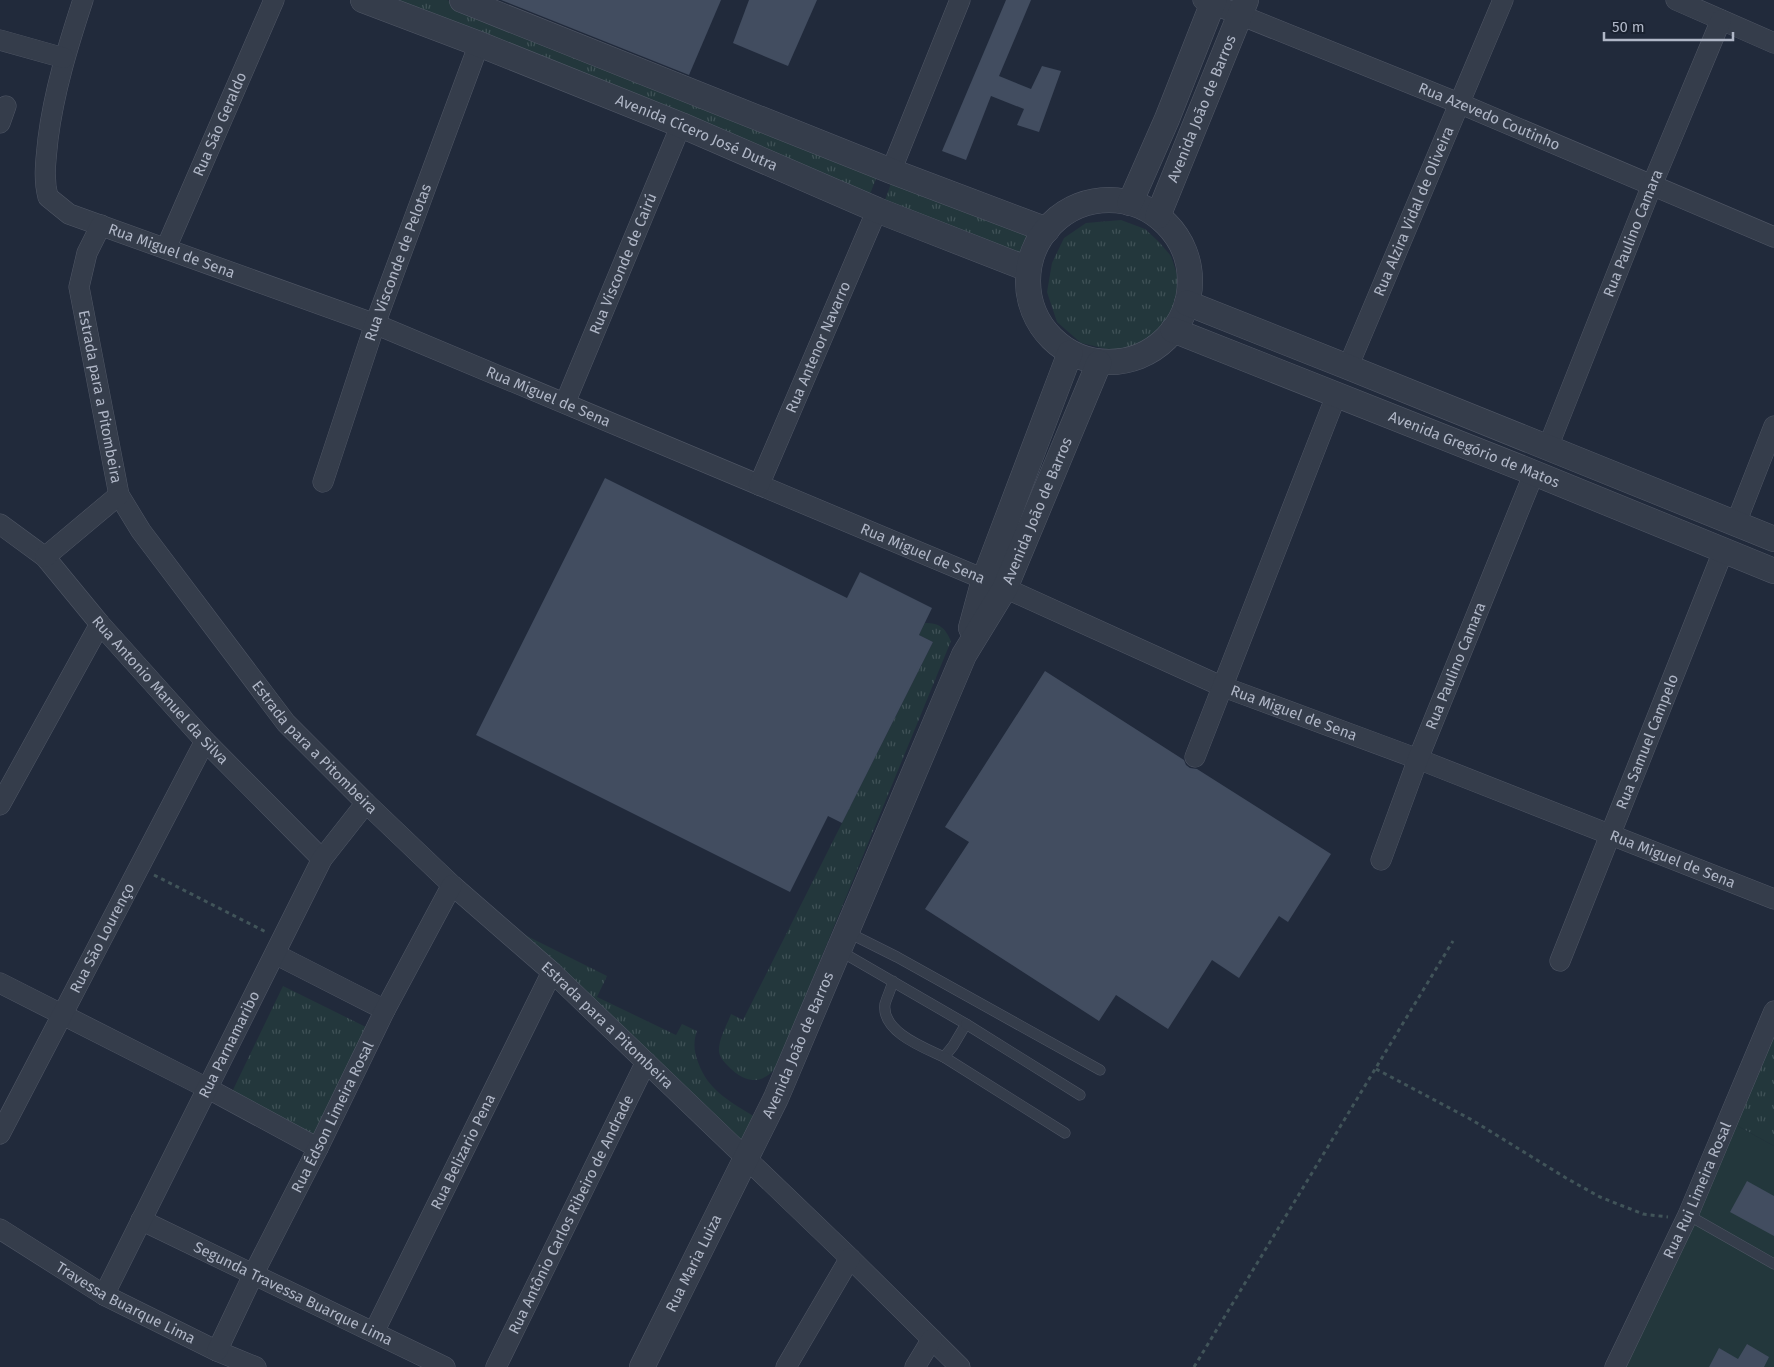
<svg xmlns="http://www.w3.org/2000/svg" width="1774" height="1367" font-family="'Fira Sans',sans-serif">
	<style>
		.grass { fill: url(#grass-tufts) }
		.pitch { fill: #23373c }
		.building { fill: #424d60 }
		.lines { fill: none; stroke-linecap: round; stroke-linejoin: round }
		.service-casing { stroke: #505766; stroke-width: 11 }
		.minor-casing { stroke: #505766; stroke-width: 21 }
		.tertiary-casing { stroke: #505766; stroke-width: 26 }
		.path { stroke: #415459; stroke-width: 3; stroke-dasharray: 4 4; stroke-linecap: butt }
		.service { stroke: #353d4b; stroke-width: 10 }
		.minor { stroke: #353d4b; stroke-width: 20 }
		.tertiary { stroke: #353d4b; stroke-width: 25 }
		.labels { text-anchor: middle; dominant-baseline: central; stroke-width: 4; stroke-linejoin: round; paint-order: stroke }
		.street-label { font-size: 15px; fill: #b0b7c7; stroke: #1a2230 }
	</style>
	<defs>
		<pattern id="grass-tufts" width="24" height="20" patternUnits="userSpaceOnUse" patternTransform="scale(1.25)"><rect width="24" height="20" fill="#23373c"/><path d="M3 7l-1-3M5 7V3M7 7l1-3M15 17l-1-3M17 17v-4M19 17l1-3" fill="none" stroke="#405257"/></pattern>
	</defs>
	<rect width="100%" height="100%" fill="#212a3b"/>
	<!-- grass -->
	<g class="grass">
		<polygon points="387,0 447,0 878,174 870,194"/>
		<polygon points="893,178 1035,235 1025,258 885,200"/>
		<polygon points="1121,220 1145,229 1159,242 1171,256 1178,277 1178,294 1174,308 1163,329 1146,343 1119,352 1081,343 1057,322 1047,292 1052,263 1064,238 1086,223"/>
		<path d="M925,623C940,623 945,628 951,641L776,1068C761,1085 746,1083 730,1068C725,1063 720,1058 719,1052C718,1040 727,1025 731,1014L743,1020L933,642L919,635Z"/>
		<path d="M523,934L607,976L597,997L676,1035L682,1024L697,1031C693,1042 694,1052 698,1062C708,1091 732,1103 757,1118L746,1141L739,1142Z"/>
		<polygon points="283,986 372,1030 317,1136 232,1092"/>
		<polygon points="1774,1035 1774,1146 1736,1125"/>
	</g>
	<!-- pitch -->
	<polygon class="pitch" points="1736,1125 1774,1146 1774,1367 1626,1367"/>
	<!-- building -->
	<g class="building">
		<polygon points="501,0 721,0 689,75"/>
		<polygon points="749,0 817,0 788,66 733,43"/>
		<polygon points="1006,0 1031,0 999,76 1031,89 1042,66 1061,71 1039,132 1017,125 1024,109 991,96 966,160 942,151"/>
		<polygon points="605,478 847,598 860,572 932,608 919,635 933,642 842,823 828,816 790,892 476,735"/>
		<polygon points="1045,671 1184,760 1186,765 1190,768 1197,769 1331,854 1288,922 1279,916 1239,978 1212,960 1168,1029 1116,995 1099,1021 925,909 969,842 945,827"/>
		<polygon points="1747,1181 1774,1196 1774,1236 1730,1212"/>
		<polygon points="1747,1344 1769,1357 1764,1367 1709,1367 1719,1348 1738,1359"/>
	</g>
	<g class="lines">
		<defs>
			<g id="service">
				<polyline points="847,932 897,957 1100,1070"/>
				<path d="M840,951L966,1024L953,1046L944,1057C925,1048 881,1032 885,1004C887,997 891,989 893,981"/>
				<polyline points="966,1024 1080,1095"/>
				<polyline points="944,1057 1065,1133"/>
				<polyline points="1688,1215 1774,1264"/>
			</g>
			<g id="minor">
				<path id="s1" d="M83,0C68,46 54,91 48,139C46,160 43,177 48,197L69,214L375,324L1005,588L1221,686L1418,759L1774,899"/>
				<path id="s2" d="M1203,0L1461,104L1774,237"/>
				<polyline points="1676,0 1774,43"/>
				<polyline points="0,40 64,58"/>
				<polyline points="0,123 6,106"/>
				<polyline points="891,171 960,0"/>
				<path id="s3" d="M101,225L87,253L79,287L119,495L141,531L286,723L366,803L452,885L552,972L850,1258L960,1367"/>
				<path id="s4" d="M166,248L274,0"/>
				<path id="s5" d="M1348,367L1503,0"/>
				<path id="s6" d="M565,403L681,125"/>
				<path id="s7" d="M1548,447L1652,185L1721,20"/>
				<path id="s8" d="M323,482L375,324L479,44"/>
				<path id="s9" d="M759,485L877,210"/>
				<polyline points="1736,523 1774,426"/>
				<path id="s10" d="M0,524L45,557L100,624L205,741L322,859"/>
				<polyline points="45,557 119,495"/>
				<polyline points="1195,757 1336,396"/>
				<polyline points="0,805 100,624"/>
				<path id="s11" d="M1381,860L1418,759L1534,473"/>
				<polyline points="275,954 385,1010"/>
				<path id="s12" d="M1560,961L1724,549"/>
				<polyline points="0,983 207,1088 318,1148"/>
				<path id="s13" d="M0,1134L205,741"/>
				<path id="s14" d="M141,1220L445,1367"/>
				<path id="s15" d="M0,1229L104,1295L217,1351L256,1367"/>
				<path id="s16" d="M104,1295L322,859L366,803"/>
				<path id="s17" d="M374,1332L552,972"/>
				<path id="s18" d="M217,1351L254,1273L318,1148L385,1010L452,885"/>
				<path id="s19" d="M496,1367L646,1062"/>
				<polyline points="786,1367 850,1258"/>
				<polyline points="915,1367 932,1339"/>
				<path id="s20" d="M1615,1367L1688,1215L1774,1011"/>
			</g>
			<g id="tertiary">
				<path id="s21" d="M363,0L479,44L681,125L877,210L1028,269"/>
				<polyline points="462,0 891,171 1047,230"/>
				<circle cx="1109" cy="281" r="81"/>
				<polyline points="1130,203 1167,119 1214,0"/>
				<path id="s22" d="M1158,216L1246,0"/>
				<polyline points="1187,303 1348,367 1774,539"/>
				<path id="s23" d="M1173,330L1534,473L1774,571"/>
				<polyline points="971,628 984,580 1070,353"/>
				<path id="s24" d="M642,1367L776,1098L964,655L1005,588L1099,363"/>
			</g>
		</defs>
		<!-- service casing -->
		<use href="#service" class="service-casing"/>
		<!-- minor casing -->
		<use href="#minor" class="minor-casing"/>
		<!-- tertiary casing -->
		<use href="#tertiary" class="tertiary-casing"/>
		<!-- path -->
		<g class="path">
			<polyline points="154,875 266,932"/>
			<polyline points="1376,1069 1472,1120 1566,1178 1600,1197 1643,1214 1668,1217"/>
			<polyline points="1194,1367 1453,941"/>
		</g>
		<!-- service -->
		<use href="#service" class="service"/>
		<!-- minor -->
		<use href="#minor" class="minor"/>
		<!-- tertiary -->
		<use href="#tertiary" class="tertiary"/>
	</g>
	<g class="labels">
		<!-- street labels -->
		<g class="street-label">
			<text stroke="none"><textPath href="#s22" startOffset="116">Avenida João de Barros</textPath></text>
			<text stroke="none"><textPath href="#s2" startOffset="309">Rua Azevedo Coutinho</textPath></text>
			<text stroke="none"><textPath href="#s4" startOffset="135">Rua São Geraldo</textPath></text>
			<text stroke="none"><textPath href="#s21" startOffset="359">Avenida Cícero José Dutra</textPath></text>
			<text stroke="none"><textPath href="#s5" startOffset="169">Rua Alzira Vidal de Oliveira</textPath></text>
			<text stroke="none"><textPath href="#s7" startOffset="230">Rua Paulino Camara</textPath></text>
			<text stroke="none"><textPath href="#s1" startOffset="338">Rua Miguel de Sena</textPath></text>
			<text stroke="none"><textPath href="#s8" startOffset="232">Rua Visconde de Pelotas</textPath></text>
			<text stroke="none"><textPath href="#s6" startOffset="151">Rua Visconde de Cairú</textPath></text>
			<text stroke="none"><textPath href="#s9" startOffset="150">Rua Antenor Navarro</textPath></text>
			<text stroke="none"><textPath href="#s3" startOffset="178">Estrada para a Pitombeira</textPath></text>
			<text stroke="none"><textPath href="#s1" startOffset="742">Rua Miguel de Sena</textPath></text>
			<text stroke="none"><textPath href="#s23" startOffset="324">Avenida Gregório de Matos</textPath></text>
			<text stroke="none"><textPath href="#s24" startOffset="944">Avenida João de Barros</textPath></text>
			<text stroke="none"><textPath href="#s1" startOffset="1148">Rua Miguel de Sena</textPath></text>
			<text stroke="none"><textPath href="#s11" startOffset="208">Rua Paulino Camara</textPath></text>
			<text stroke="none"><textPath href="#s10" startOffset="232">Rua Antonio Manuel da Silva</textPath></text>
			<text stroke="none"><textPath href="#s1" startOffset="1552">Rua Miguel de Sena</textPath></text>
			<text stroke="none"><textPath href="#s12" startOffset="236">Rua Samuel Campelo</textPath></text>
			<text stroke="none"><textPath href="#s3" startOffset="598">Estrada para a Pitombeira</textPath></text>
			<text stroke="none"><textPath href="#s1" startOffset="1958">Rua Miguel de Sena</textPath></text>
			<text stroke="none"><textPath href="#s13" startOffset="221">Rua São Lourenço</textPath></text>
			<text stroke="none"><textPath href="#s3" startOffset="1002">Estrada para a Pitombeira</textPath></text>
			<text stroke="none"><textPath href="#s16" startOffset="280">Rua Parnamaribo</textPath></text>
			<text stroke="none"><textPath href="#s24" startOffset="358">Avenida João de Barros</textPath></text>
			<text stroke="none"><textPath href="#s18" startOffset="261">Rua Édson Limeira Rosal</textPath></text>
			<text stroke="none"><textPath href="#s17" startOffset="201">Rua Belizario Pena</textPath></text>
			<text stroke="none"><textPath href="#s20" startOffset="195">Rua Rui Limeira Rosal</textPath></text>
			<text stroke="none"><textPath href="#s19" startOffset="170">Rua Antônio Carlos Ribeiro de Andrade</textPath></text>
			<text stroke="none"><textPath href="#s24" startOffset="116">Rua Maria Luiza</textPath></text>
			<text stroke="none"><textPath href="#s14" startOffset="169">Segunda Travessa Buarque Lima</textPath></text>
			<text stroke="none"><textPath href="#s15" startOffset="146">Travessa Buarque Lima</textPath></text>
		</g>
	</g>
	<!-- scale -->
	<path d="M1604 32v8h129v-8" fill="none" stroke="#b0b7c7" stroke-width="2.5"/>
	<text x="1612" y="32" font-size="15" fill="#b0b7c7" stroke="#1a2230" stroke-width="4" paint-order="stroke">50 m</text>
</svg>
